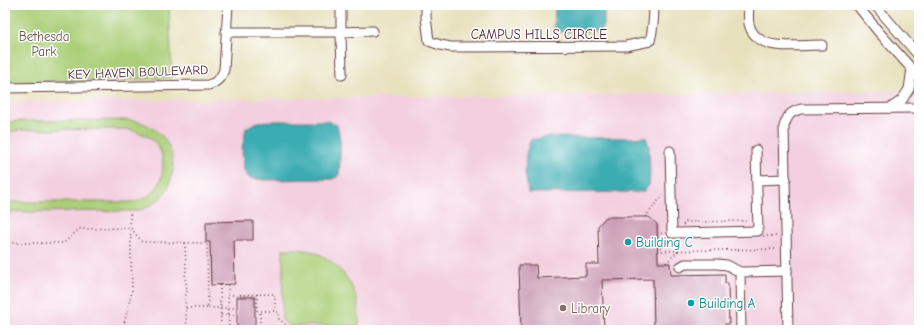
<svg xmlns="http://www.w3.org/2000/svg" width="924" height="335" font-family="'Comic Neue',sans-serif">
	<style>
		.built { fill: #f3cfdf }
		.green { fill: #abcf78; stroke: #7a7752 }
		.water { fill: #3aacb2; stroke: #42666e }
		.building { fill: #ca9bb4 }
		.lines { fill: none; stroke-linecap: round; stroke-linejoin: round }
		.minor-casing { stroke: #623c41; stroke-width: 11 }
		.path { stroke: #623c41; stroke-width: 1.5; stroke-dasharray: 1 3; stroke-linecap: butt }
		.minor { stroke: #fff; stroke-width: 9 }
		.culture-dot { fill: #0f9aa8; stroke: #fff; stroke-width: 1.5 }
		.education-dot { fill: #8d6e63; stroke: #fff; stroke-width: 1.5 }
		.labels { text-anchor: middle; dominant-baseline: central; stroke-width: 3; stroke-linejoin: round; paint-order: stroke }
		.street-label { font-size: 13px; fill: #4a1f2b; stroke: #fff }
		.park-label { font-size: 13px; fill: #675442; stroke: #fff }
		.culture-label { font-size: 13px; fill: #0d838f; stroke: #fff; text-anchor: start }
		.education-label { font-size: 13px; fill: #785e54; stroke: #fff; text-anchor: start }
	</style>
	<rect width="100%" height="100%" fill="#fff"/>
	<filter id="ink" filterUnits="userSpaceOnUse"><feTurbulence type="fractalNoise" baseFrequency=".025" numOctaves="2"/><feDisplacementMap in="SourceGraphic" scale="8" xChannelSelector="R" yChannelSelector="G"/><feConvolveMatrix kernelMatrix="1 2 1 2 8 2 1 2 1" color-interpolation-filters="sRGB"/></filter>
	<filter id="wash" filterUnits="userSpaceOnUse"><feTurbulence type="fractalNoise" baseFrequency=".012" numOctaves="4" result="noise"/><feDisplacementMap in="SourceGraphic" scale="16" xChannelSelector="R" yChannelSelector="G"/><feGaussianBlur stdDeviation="0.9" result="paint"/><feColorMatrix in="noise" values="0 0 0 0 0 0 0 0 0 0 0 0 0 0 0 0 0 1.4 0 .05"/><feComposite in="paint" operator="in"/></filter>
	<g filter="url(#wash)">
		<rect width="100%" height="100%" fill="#e8e1be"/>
		<!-- built -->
		<polygon class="built" points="899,91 919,96 919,330 5,330 5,102"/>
		<!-- green -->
		<g class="green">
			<polygon points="5,5 169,5 172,78 5,83"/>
			<path d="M128,120C134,121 143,122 149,126C156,130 163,136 167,143C177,160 174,187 158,200C152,205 144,209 136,211L5,212V200L13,202H135C142,200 151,195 156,189C165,175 166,155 155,142C147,134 137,132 127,129L20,130L5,133V123L20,121Z"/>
			<path d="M283,249C295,249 308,249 319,254C339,264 355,284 358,306C359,312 359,319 359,325L289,326L282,320Z"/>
		</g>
		<!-- water -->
		<g class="water">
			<polygon points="555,5 604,5 604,24 600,31 578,31 558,32 554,30"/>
			<path d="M270,121H327L337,125C342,140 340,159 339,176L332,179L264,180L249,178L243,168L242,149L246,128L257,122Z"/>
			<polygon points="548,137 630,138 646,137 649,146 650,174 649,185 643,192 528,193 525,171 526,154 530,140"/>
		</g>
		<g id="blocks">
			<!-- building -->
			<g class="building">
				<polygon points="606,217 649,217 657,224 658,263 670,263 671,275 725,274 725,283 728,283 729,324 725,324 725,330 654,330 653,279 602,280 604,330 521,330 519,265 536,265 537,278 586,276 586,264 599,264 598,226"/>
				<polygon points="253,221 253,240 234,240 235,284 211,285 210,242 206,242 206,222"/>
				<rect x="237" y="297" width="18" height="31"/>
			</g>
		</g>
	</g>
	<g filter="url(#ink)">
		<use href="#blocks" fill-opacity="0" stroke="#623c41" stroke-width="1"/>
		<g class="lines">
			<defs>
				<g id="minor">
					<path d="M426,5V17L429,41L440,45L451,47L626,46L650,41C653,29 654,18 654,5"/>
					<path d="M749,5C749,12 747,20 750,27C753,37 765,44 776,45C790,47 808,45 822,45"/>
					<polyline points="857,5 877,30 919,77"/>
					<polyline points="875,5 919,56"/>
					<polyline points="226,32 341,32 341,5"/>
					<polyline points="342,75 341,32 373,31"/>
					<path d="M5,88L208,85C217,83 221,78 224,70L228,5"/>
					<polyline points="891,108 902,100 909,89 912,69"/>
					<polyline points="670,151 672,233 679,233 758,231 756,150"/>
					<polyline points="757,180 786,179"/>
					<polyline points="680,267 685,264 717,264 727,265 740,272"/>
					<polyline points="741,330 740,272 787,271"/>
					<path d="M788,330L784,126C788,115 790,112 801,109L919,108"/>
				</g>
			</defs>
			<!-- minor casing -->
			<use href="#minor" class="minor-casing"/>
			<!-- path -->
			<g class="path">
				<polyline points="645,217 663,195"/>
				<polyline points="683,225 685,222 746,221"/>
				<polyline points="657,234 665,233"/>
				<polyline points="763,236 778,236"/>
				<polyline points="5,243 64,243 79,229 131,228 142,242 207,243 208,308 237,308"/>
				<polyline points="185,243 186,270 185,277 187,290 185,299 187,330"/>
				<polyline points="658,251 668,239"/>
				<polyline points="658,251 778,249"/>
				<polyline points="666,263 678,251 678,242"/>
				<polyline points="220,285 221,330"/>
				<polyline points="228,285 229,330"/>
				<polyline points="257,294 257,311 260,311"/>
				<polyline points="228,295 275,294 275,311"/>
				<polyline points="186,308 208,308"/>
				<polyline points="221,315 237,315"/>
				<polyline points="124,330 124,324 132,291 130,211"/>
				<polyline points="260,330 260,311 275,311 279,313 279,319 292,330"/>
			</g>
			<!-- minor -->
			<use href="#minor" class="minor"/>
		</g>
	</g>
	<!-- markers -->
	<g class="culture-dot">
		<circle cx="628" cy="242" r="4"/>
		<circle cx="691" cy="303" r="4"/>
	</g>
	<circle class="education-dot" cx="563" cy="308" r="4"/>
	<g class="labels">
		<!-- street labels -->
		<g class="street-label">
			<text x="539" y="34">CAMPUS HILLS CIRCLE</text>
			<text transform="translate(138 72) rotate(-2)">KEY HAVEN BOULEVARD</text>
		</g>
		<!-- park labels -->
		<g class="park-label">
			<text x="44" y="36">Bethesda<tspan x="44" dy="15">Park</tspan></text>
		</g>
		<!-- culture labels -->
		<g class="culture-label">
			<text x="636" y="242">Building C</text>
			<text x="699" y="303">Building A</text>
		</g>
		<!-- education labels -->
		<g class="education-label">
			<text x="571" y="308">Library</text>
		</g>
	</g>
	<!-- margin -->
	<rect width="924" height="335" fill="none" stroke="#fff" stroke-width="20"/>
</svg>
